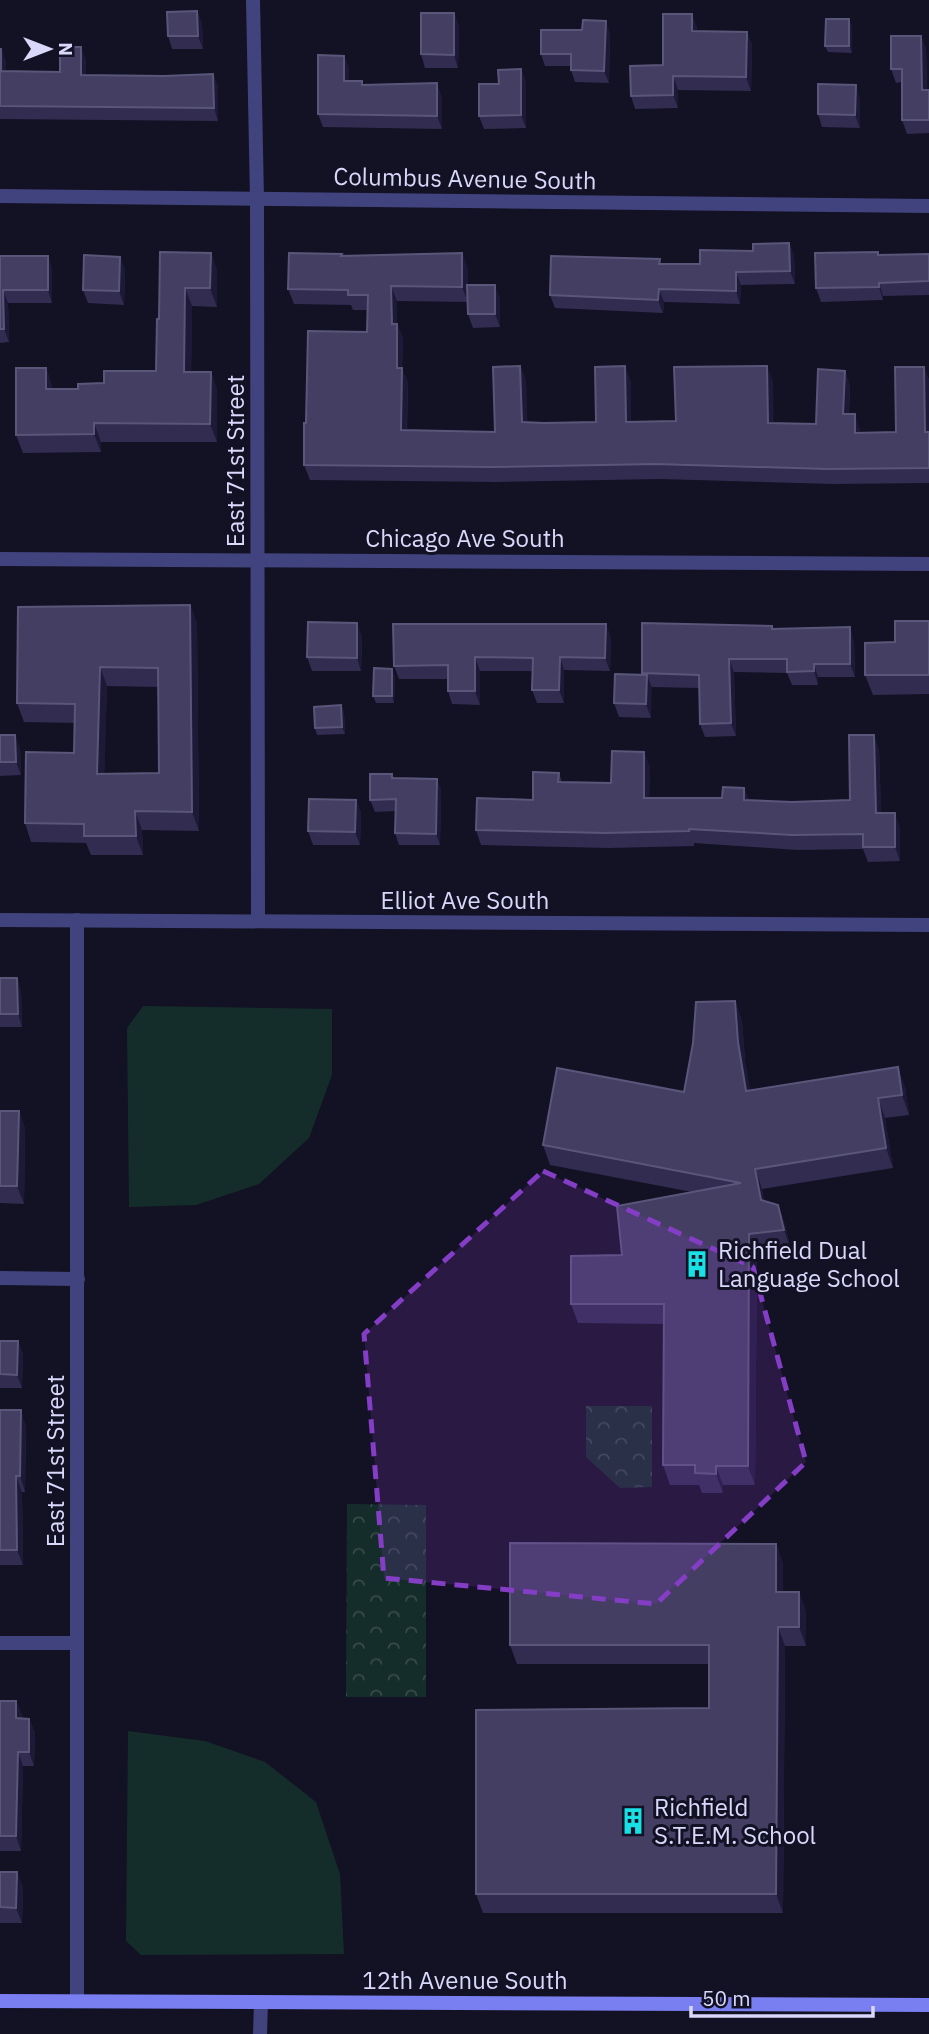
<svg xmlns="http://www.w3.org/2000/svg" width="929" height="2034" font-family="'IBM Plex Sans',sans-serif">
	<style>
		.grass { fill: #152d2a }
		.park { fill: url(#park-crowns) }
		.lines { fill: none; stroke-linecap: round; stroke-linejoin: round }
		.street { stroke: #41437e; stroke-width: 14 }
		.secondary { stroke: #797ff1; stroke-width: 14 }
		.wall { fill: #312c50; fill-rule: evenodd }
		.shaded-wall { fill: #1d1937 }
		.building { fill: #433e62; stroke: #5a567a; stroke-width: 2; fill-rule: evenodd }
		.marked { fill: #843dc5; fill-opacity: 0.2; stroke: #843dc5; stroke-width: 5; stroke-dasharray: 14 9; stroke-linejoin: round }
		.labels { text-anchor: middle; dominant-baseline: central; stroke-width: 6; stroke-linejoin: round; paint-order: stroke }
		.street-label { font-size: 24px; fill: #d9d8fb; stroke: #131124 }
		.poi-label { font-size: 24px; fill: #d9d8fb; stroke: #131124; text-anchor: start }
	</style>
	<defs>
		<pattern id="park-crowns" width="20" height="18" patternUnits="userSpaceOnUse" patternTransform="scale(1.75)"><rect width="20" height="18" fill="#152d2a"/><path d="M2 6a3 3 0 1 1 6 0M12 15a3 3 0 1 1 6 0" fill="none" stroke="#364b4a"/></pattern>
	</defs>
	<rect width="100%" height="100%" fill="#131124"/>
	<!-- grass -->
	<g class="grass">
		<polygon points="143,1006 332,1009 332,1075 309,1138 259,1184 196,1205 129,1207 127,1028"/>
		<polygon points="128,1731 205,1741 265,1762 316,1802 340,1874 344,1954 141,1955 126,1941"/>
	</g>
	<!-- park -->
	<g class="park">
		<polygon points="586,1406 652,1406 652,1487 620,1488 586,1457"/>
		<polygon points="347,1504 426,1505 426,1697 346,1697"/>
	</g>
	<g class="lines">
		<!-- street -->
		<g class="street">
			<polyline points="253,0 257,198 258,921"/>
			<polyline points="0,196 929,206"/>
			<polyline points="0,559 929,564"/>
			<polyline points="0,920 929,925"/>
			<polyline points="0,1278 78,1279"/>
			<polyline points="0,1643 77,1643"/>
			<polyline points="77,2001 77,920"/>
			<polyline points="260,2034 261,2002"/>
		</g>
		<!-- secondary -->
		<polyline class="secondary" points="0,2001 929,2005"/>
	</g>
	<!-- wall -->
	<g class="wall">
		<polygon points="197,11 202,24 203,49 172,49 168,36"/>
		<polygon points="454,13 459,27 458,68 425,68 421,54"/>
		<polygon points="852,26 852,53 828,52 825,46"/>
		<polygon points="697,27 697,31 747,32 752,45 751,91 678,90 678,108 635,109 631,96 663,65"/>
		<polygon points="582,30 610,33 609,83 575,82 571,70 571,66 545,66 541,54"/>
		<polygon points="921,36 926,49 927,90 929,90 929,133 907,134 902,120 902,82 896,83 891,69"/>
		<polygon points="0,49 1,49 6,62 6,71 60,72 86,60 86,75 164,76 213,74 218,87 218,121 0,119"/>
		<polygon points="344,56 349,69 349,81 362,81 363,85 442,97 442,129 323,127 318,114"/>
		<polygon points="521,69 526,83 526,128 484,129 479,116 499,84"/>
		<polygon points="860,99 860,128 822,127 818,114"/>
		<polygon points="789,243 794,256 795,284 741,285 740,304 664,302 663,313 555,308 550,295 660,259 661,264 700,264"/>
		<polygon points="211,253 217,271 217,307 192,306 191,372 211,372 217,390 217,442 101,442 101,452 23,453 16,435 46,368 52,386 52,389 78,389 156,371 159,319"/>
		<polygon points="929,254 929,295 883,296 883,300 821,302 816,288 879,255"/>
		<polygon points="0,256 48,256 52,269 52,303 8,303 9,342 0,343"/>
		<polygon points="342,256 468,268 468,285 500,298 500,327 473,328 468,314 468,302 397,301 397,324 403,339 402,369 408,383 407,430 495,432 520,366 526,381 527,422 544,423 596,422 631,381 631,422 676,421 773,381 773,423 816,424 845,371 850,386 849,414 860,429 860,433 896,432 924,367 929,380 929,483 833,484 660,479 496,482 310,480 304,465 306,423 367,332 368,310 353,310 351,305 294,304 288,289"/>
		<polygon points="120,257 125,270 124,305 88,303 83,290"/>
		<path d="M190,605L197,624L199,831L142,830L143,855H91L86,843L31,842L25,823L74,753L75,723L24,722L17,703ZM107,686L158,687L159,773H104Z"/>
		<polygon points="929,621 929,694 873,695 865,675 895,642"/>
		<polygon points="772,629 854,641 855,677 818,677 818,685 792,685 787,673 734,672 736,736 705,737 700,724 699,688 651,687 651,718 619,717 614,703 642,675 642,673"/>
		<polygon points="362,636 361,671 312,671 307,657"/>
		<polygon points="611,637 610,671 564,670 564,703 537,703 532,690 533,671 480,671 480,705 452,704 448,691 448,679 399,679 394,666"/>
		<polygon points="395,675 394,703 376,703 373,696"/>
		<polygon points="341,705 344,712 345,734 317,735 315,728"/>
		<polygon points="0,735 20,748 21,775 0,776"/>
		<polygon points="879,749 881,813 900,827 900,861 868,862 863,849 797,850 694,843 694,846 610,848 481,845 476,830 533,800 559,773 562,782 611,783 650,766 649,798 722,798 744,788 749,800 792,802 850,800"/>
		<polygon points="392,774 394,778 437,779 441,791 440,845 399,845 395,833 396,811 375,812 370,800"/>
		<polygon points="356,800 361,813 360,845 313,845 308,831"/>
		<polygon points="0,978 21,991 22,1027 0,1027"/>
		<polygon points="735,1001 742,1021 745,1061 750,1091 905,1086 909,1115 885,1118 893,1168 762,1189 764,1201 778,1205 785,1225 791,1250 757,1253 755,1485 723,1485 723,1493 702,1493 699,1485 670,1485 663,1465 664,1324 578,1323 571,1304 622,1255 692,1192 550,1165 543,1145 684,1092"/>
		<polygon points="0,1111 19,1111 25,1129 24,1204 0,1203"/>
		<polygon points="0,1341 18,1341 23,1354 22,1388 0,1388"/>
		<polygon points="0,1410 26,1426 25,1492 22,1492 23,1565 0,1565"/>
		<polygon points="776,1544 783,1564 783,1592 799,1592 806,1612 806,1646 785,1646 783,1913 483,1913 476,1894 709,1708 709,1664 517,1664 510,1645"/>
		<polygon points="0,1701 16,1701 22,1715 22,1719 29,1719 35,1733 34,1766 23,1766 21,1851 0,1851"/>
		<polygon points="0,1872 17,1872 23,1888 22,1923 0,1923"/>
	</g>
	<!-- shaded-wall -->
	<g class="shaded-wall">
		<polygon points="197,11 202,24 203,49 198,36"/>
		<polygon points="454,13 459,27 458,68 454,55"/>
		<polygon points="692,14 697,27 697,44 692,31"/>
		<polygon points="849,19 852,26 852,53 849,46"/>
		<polygon points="606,21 610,33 609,83 604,71"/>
		<polygon points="747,32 752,45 751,91 746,77"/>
		<polygon points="921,36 926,49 927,103 922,90"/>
		<polygon points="81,47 86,60 86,87 81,75"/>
		<polygon points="1,49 6,62 6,84 1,71"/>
		<polygon points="344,56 349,69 349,94 344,81"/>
		<polygon points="521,69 526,83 526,128 521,115"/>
		<polygon points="213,74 218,87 218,121 214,108"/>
		<polygon points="673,76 678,90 678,108 673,95"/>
		<polygon points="437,83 442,97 442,129 437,116"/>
		<polygon points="856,85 860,99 860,128 855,115"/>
		<polygon points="789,243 794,256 795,284 790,271"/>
		<polygon points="211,253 217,271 217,307 210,288"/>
		<polygon points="462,253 468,268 468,302 462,287"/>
		<polygon points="48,256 52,269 52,303 48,290"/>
		<polygon points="120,257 125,270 124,305 119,291"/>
		<polygon points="736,272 741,285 740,304 736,291"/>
		<polygon points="879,283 883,296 883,300 879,287"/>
		<polygon points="495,285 500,298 500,327 495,314"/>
		<polygon points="391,286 397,301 397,324 403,339 402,369 408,383 406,444 401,430 392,324"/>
		<polygon points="185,288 192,306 191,390 184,372"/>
		<polygon points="659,289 664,302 663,313 658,300"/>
		<polygon points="3,290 8,303 9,342 4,329"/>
		<polygon points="520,366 526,381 528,437 522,422"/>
		<polygon points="625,366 631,381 631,437 626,422"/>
		<polygon points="767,366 773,381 774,438 768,423"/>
		<polygon points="924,367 929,380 929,443 925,432"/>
		<polygon points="46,368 52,386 52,407 46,389"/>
		<polygon points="845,371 850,386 848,429 843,414"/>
		<polygon points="211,372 217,390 217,442 210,424"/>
		<polygon points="855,414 860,429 860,448 855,433"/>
		<polygon points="94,423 101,442 101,452 94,434"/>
		<polygon points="190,605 197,624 199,831 192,812"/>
		<polygon points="357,623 362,636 361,671 357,658"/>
		<polygon points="606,624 611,637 610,671 605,658"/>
		<polygon points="850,627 854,641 855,677 850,664"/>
		<polygon points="475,657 480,671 480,705 475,691"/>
		<polygon points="560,657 564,670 564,703 559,690"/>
		<polygon points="729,659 734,672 736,736 731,723"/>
		<polygon points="814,664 818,677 818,685 814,671"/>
		<polygon points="100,667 107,686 104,792 97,774"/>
		<polygon points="392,669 395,675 394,703 392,696"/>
		<polygon points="647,675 652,688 651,718 646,704"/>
		<polygon points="341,705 344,712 345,734 342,727"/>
		<polygon points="15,735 20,748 21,775 16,762"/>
		<polygon points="874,735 879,749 882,828 876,813"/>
		<polygon points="644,752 650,766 649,813 644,798"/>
		<polygon points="437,779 441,791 440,845 436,834"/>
		<polygon points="744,788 750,803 744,800"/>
		<polygon points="356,800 361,813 360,845 355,832"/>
		<polygon points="135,811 142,830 143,855 136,836"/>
		<polygon points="895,813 900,827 900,861 895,847"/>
		<polygon points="17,978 21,991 22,1027 18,1014"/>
		<polygon points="735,1001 742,1021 745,1061 753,1111 746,1091 738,1042"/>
		<polygon points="898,1067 905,1086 909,1115 902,1095"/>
		<polygon points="878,1098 885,1118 893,1168 886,1148"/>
		<polygon points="19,1111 25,1129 24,1204 17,1186"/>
		<polygon points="755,1169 762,1189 768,1220 761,1200"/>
		<polygon points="778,1205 785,1225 791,1250 784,1230"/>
		<polygon points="749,1234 757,1253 755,1485 748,1466"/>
		<polygon points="18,1341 23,1354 22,1388 17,1375"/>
		<polygon points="21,1410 26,1426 25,1492 20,1476"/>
		<polygon points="716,1466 723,1485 723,1493 716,1474"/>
		<polygon points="16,1476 22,1492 23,1565 17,1550"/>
		<polygon points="776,1544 783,1564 783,1612 776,1592"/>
		<polygon points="799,1592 806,1612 806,1646 799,1627"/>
		<polygon points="778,1627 785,1646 783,1913 776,1894"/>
		<polygon points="16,1701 22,1715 22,1733 16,1718"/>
		<polygon points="29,1719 35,1733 34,1766 29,1752"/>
		<polygon points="18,1752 23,1766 21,1851 16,1836"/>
		<polygon points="17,1872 23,1888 22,1923 16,1908"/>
	</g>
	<!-- building -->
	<g class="building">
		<polygon points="197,11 198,36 168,36 167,12"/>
		<polygon points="421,13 454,13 454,55 421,54"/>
		<polygon points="663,14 692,14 692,31 747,32 746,77 673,76 673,95 631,96 630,66 663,65"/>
		<polygon points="826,19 849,19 849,46 825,46"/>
		<polygon points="583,20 606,21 604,71 571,70 571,54 541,54 541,30 582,30"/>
		<polygon points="891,36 921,36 922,90 929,90 929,120 902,120 902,69 891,69"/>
		<polygon points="60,47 81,47 81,75 164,76 213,74 214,108 0,106 0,49 1,49 1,71 60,72"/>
		<polygon points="318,55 344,56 344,81 362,81 362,85 437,83 437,116 318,114"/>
		<polygon points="521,69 521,115 479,116 479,84 499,84 498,70"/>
		<polygon points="818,84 856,85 855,115 818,114"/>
		<polygon points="789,243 790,271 736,272 736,291 659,289 658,300 550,295 551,256 660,259 659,264 700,264 700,250 753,251 753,244"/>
		<polygon points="160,252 211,253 210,288 185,288 184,372 211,372 210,424 94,423 94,434 16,435 16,368 46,368 46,389 78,389 78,384 104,383 104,371 156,371 157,319 159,319"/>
		<polygon points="878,252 878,255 929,254 929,281 879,283 879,287 816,288 815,253"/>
		<polygon points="289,253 342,254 341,256 462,253 462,287 391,286 392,324 397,324 397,368 402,368 401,430 495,432 493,367 520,366 522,422 544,423 596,422 595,367 625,366 626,422 676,421 674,367 767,366 768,423 816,424 818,369 845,371 843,414 855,414 855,433 896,432 895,367 924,367 925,432 929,432 929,468 828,469 655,464 491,467 304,465 304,423 306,423 308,331 367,332 368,295 348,295 348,290 288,289"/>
		<polygon points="84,255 120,257 119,291 83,290"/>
		<polygon points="0,256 48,256 48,290 3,290 4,329 0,329"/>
		<polygon points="467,285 495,285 495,314 468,314"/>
		<path d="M190,605L192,812L135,811L136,836H84V824L25,823L26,752L74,753L75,704L17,703L18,607ZM100,667L158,668L159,773L97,774Z"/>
		<polygon points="895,621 929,621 929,675 865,675 865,643 895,642"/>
		<polygon points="308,622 357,623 357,658 307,657"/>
		<polygon points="642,623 772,626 772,629 850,627 850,664 814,664 814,671 787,672 787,659 729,659 731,723 700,724 699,675 642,673"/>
		<polygon points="393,624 606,624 605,658 560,657 559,690 532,690 533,658 475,657 475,691 448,691 448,665 394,666"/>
		<polygon points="374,668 392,669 392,696 373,696"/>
		<polygon points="615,674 647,675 646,704 614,703"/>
		<polygon points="341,705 342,727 315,728 314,707"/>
		<polygon points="0,735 15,735 16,762 0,762"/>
		<polygon points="849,735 874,735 876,813 895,813 895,847 863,847 863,834 792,835 689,829 689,831 605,833 476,830 477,798 533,800 533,772 559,773 558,782 611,783 612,751 644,752 644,798 722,798 723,787 744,788 744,800 792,802 850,800"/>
		<polygon points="370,774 392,774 392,778 437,779 436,834 395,833 396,799 370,800"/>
		<polygon points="309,799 356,800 355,832 308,831"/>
		<polygon points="0,978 17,978 18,1014 0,1014"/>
		<polygon points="735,1001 738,1042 746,1091 898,1067 902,1095 878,1098 886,1148 755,1169 761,1200 778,1205 784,1230 749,1234 748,1466 716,1466 716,1474 695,1473 695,1465 663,1465 664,1304 571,1304 571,1256 622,1255 617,1206 741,1183 543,1145 557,1068 684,1092 693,1043 696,1002"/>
		<polygon points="0,1111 19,1111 17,1186 0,1186"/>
		<polygon points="0,1341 18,1341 17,1375 0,1374"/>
		<polygon points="0,1410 21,1410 20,1476 16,1476 17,1550 0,1550"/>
		<polygon points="510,1543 776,1544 776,1592 799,1592 799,1627 778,1627 776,1894 476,1894 476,1710 709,1708 709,1645 510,1645"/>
		<polygon points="0,1701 16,1701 16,1718 29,1719 29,1752 18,1752 16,1836 0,1836"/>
		<polygon points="0,1872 17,1872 16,1908 0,1907"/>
	</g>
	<!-- marked area -->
	<path class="marked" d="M543,1171L753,1267L806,1462L656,1604L384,1578L364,1334Z"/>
	<!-- icons -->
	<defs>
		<symbol id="building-bare" viewBox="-9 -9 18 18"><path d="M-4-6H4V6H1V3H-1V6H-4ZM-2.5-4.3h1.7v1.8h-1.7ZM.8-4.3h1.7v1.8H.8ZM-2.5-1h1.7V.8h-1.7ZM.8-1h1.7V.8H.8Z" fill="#18e1e6" stroke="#131124" stroke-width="2.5" paint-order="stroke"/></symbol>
	</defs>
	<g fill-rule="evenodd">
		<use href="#building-bare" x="678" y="1245" width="38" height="38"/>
		<use href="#building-bare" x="614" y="1802" width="38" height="38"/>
	</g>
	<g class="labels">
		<!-- street labels -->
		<g class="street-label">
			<text transform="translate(465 178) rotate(1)">Columbus Avenue South</text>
			<text transform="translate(235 461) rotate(-90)">East 71st Street</text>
			<text x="465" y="538">Chicago Ave South</text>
			<text x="465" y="900">Elliot Ave South</text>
			<text transform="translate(55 1461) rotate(-90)">East 71st Street</text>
			<text x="465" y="1980">12th Avenue South</text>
		</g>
		<!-- poi labels -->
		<g class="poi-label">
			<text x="718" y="1250">Richfield Dual<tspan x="718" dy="28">Language School</tspan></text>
			<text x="654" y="1807">Richfield<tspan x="654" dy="28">S.T.E.M. School</tspan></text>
		</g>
	</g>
	<!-- north arrow -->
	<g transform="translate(49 49) rotate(90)" stroke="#131124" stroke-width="5" paint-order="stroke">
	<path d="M0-5L12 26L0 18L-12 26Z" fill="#d9d8fb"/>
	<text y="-10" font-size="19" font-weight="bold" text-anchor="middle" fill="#d9d8fb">N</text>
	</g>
	<!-- scale -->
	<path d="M691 2006v10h182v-10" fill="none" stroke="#d9d8fb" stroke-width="3.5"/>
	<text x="702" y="2006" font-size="21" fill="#d9d8fb" stroke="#131124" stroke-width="5" paint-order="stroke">50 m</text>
</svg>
